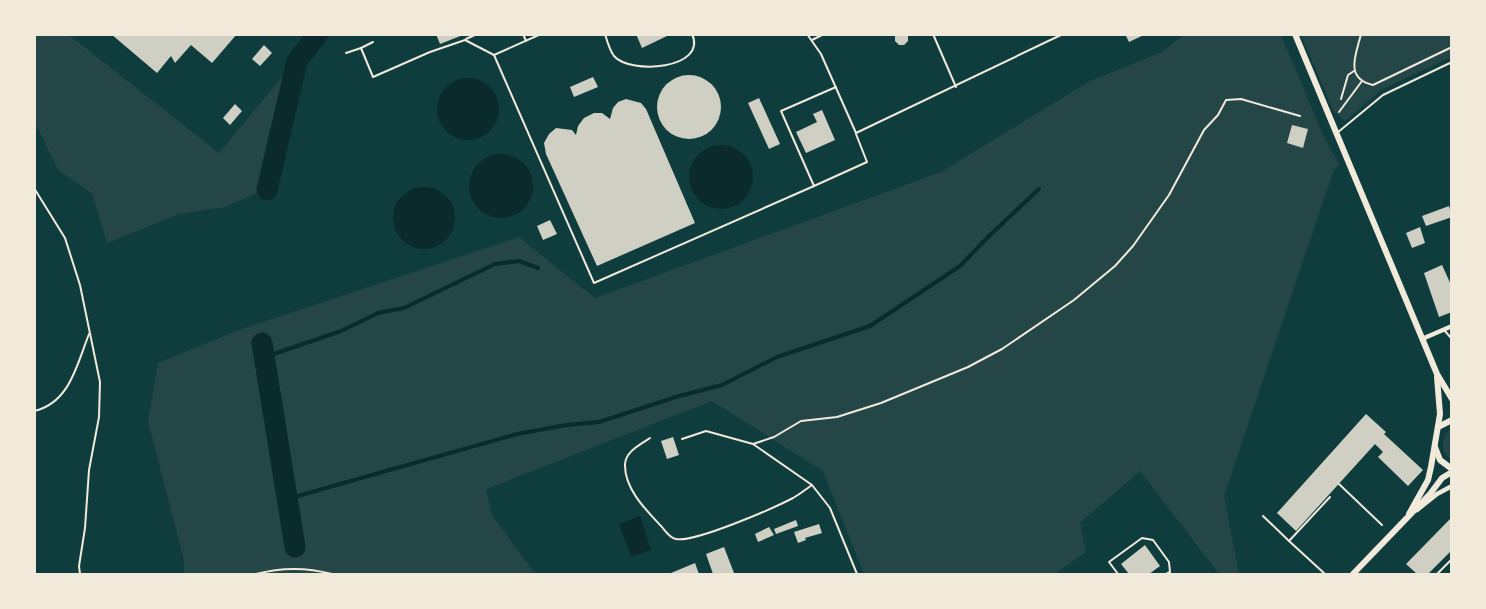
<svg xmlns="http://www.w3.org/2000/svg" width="1486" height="609" font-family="'Archivo Narrow',sans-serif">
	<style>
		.green { fill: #244646 }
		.water { fill: #0a2a2b }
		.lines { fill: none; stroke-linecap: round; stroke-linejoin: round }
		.stream { stroke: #0a2a2b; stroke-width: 4 }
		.river { stroke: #0a2a2b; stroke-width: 21 }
		.building { fill: #cfcfc3 }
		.path { stroke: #f1e9da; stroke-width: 2 }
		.service { stroke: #f1e9da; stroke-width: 2 }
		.minor { stroke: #f1e9da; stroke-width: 4.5 }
		.tertiary { stroke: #f1e9da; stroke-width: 6 }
	</style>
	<rect width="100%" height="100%" fill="#0f3d3e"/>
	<!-- green -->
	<g class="green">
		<polygon points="35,34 69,35 219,153 317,35 324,35 305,63 269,188 225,207 179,214 107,243 92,193 58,170 35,122"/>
		<polygon points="1184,35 1281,35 1324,137 1339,164 1333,172 1224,496 1239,574 1219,574 1140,471 1080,523 1086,552 1055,574 864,574 823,471 712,401 486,489 492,515 535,574 184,574 184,560 148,422 158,363 239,330 519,237 595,298 941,172 1090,81 1162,52"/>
		<polygon points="1301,35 1451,35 1451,57 1381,90 1345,121 1334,112"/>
		<path d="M1451,429V460C1440,451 1440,438 1451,429Z"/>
	</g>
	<!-- water -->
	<g class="water">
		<circle cx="468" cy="109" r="31"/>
		<circle cx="721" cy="177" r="32"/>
		<circle cx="501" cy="186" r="32"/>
		<circle cx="424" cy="218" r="31"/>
		<polygon points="640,516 651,550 631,557 619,524"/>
	</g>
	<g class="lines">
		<!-- stream -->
		<g class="stream">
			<polyline points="265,357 341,331 378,313 404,308 495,264 519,261 538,268"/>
			<polyline points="287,499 517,434 566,425 599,422 679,396 722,385 777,357 870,326 960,266 990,235 1039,189"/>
		</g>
		<!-- river -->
		<g class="river">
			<polyline points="267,190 297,61 318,34"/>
			<polyline points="262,343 295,547"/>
		</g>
	</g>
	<!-- building -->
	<g class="building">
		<polygon points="111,34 237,34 212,63 191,45 175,63 171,56 157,73"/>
		<polygon points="436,34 463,34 463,35 440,44"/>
		<polygon points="636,34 667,34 667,36 642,48"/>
		<polygon points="895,34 908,34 908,41 904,45 899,45 895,41"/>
		<polygon points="1125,34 1146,34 1129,42"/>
		<polygon points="264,45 272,53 260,66 252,59"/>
		<circle cx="689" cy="107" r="32"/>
		<polygon points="593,77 598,87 574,97 570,87"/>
		<polygon points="759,98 780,144 769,149 748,103"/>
		<polygon points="626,99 641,103 646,109 695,223 597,266 546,154 544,143 549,134 556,128 572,130 576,135 578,126 584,118 594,113 602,113 610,119 613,108 618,102"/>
		<polygon points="235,104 242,111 230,125 223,118"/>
		<polygon points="822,110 835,140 806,153 796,132 817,122 813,114"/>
		<polygon points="1292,125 1308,129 1303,148 1287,143"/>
		<polygon points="1449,206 1452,217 1426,226 1422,216"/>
		<polygon points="550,220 557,234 543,240 537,226"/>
		<polygon points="1420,227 1425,243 1412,248 1406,233"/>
		<polygon points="1442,265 1452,287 1452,312 1439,317 1424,273"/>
		<polygon points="1366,414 1386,432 1384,434 1423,470 1408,486 1378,457 1383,452 1375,444 1296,531 1277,513"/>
		<polygon points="673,437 679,455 667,459 661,441"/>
		<polygon points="1452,517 1452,550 1428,574 1417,574 1406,564"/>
		<polygon points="796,520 798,526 776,534 774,529"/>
		<polygon points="819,524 822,533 805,538 806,540 798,543 794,532"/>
		<polygon points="769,527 774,535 758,542 755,534"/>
		<polygon points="1145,545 1160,566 1149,574 1129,574 1121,564"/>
		<polygon points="724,547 734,573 713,574 706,554"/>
		<polygon points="695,563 699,574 672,574 671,573"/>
	</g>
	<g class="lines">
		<!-- path -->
		<g class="path">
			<path d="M1361,34C1356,55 1344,78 1373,85L1452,47"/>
			<polyline points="1341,99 1348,75 1354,71"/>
			<polyline points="1339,112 1362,81"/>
			<polyline points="34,188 65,238 80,285 100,382 99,417 89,470 85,528 79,566 80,574"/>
			<path d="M34,411C70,403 77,364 89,334"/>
			<path d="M650,438C640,445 626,451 625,464C624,489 647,511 662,527C666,532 670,538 676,539C694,543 774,508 793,498C800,494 806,489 812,485"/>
			<polyline points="682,439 706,431 753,444 812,485 830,508 857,574"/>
			<polyline points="753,444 774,437 801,421 837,417 881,403 968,367 1002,349 1074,300 1115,266 1133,246 1169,195 1204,130 1218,115 1226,100 1241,99 1300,116"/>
			<polyline points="1339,484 1382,525"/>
			<path d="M256,574C282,567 306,567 332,574"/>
		</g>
		<!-- service -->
		<g class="service">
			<polyline points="523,34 526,41"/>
			<polyline points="541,34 494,55 594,283 814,186"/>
			<path d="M605,34C607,41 610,51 614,56C630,75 708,69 692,34"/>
			<polyline points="807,34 821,54 856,133 1063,34"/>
			<polyline points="933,34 956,87"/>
			<polyline points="466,39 477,34"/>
			<polyline points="812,40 824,34"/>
			<polyline points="361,48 373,42"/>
			<polyline points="346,53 361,48 373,77 430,52 465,40 494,55"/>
			<polyline points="836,87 781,111 814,186 867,162 856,134"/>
			<polyline points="1337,133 1383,95 1452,62"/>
			<polyline points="1444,330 1452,339"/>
			<polyline points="1263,516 1289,541"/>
			<polyline points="1118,574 1109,562 1142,538 1153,540 1169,562 1170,572 1166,574"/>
			<polyline points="1325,574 1289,541 1330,497"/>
			<polyline points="1437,574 1452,559"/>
		</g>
		<!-- minor -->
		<g class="minor">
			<polyline points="1422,339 1452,326"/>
			<polyline points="1417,510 1437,494 1452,486"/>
		</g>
		<!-- tertiary -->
		<g class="tertiary">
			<polyline points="1295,34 1437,374 1452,399"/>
			<polyline points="1438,427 1452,420"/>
			<polyline points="1435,447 1440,460 1452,469"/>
			<polyline points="1409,514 1428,480 1431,467 1440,414 1437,377"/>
			<polyline points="1353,574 1430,494 1442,478 1452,472"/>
		</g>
	</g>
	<!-- border -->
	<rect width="1486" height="609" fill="none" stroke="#f1e9da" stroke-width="72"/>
</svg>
